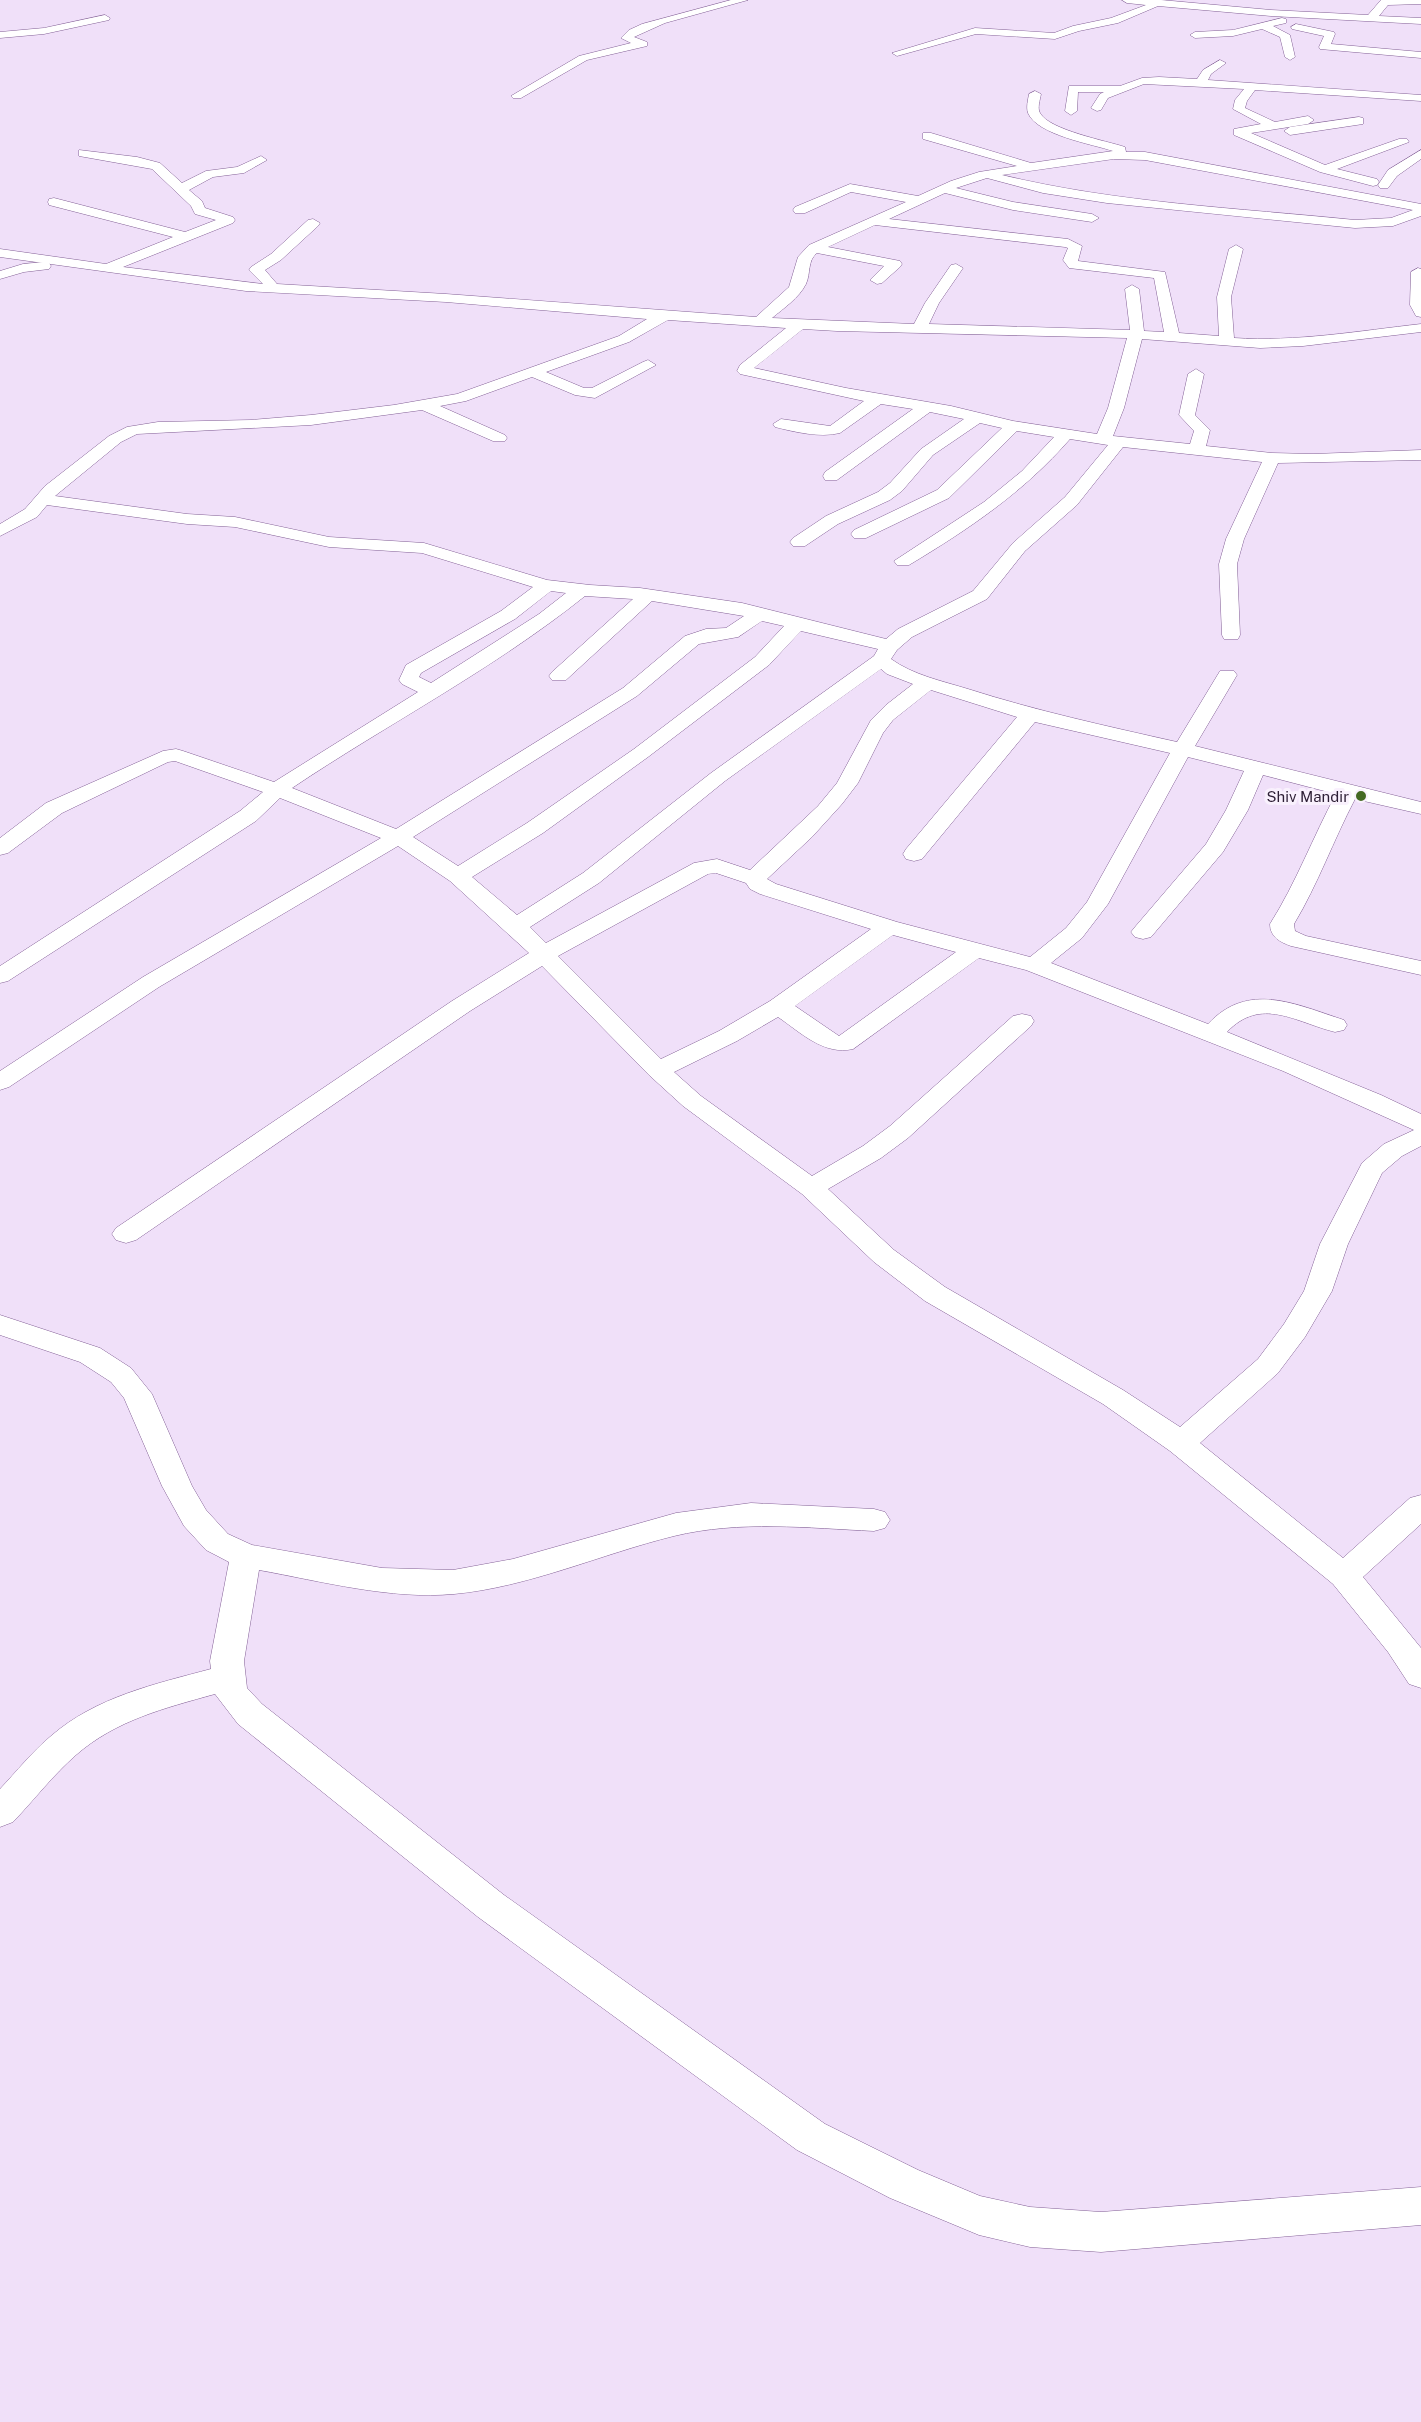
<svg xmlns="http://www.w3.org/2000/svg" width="1421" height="2422" font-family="'Public Sans',sans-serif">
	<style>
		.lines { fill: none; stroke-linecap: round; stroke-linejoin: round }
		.minor-casing { stroke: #836096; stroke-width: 1 }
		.minor { fill: #fff; fill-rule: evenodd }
		.poi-dot { fill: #446923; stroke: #f9f1fd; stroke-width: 2 }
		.labels { text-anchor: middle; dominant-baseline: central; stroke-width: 6; stroke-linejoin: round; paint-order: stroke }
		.far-poi-label { font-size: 15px; fill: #2d1f35; stroke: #f9f1fd; text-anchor: end }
	</style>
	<rect width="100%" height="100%" fill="#f0e0f9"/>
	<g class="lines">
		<defs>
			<g id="minor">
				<polygon points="731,0 748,0 665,23 634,37 647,42 647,46 587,60 521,98 513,98 511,96 579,56 631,43 621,38 629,30 642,24"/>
				<polygon points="1122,0 1161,0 1271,10 1368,15 1381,0 1421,0 1421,4 1388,5 1379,16 1421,18 1421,24 1271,16 1158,6 1118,23 1079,31 1055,39 976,34 897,56 892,53 975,28 1054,33 1073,26 1111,18 1146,5 1127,3"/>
				<polygon points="105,15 110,18 109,20 44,34 0,38 0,32 44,28"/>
				<polygon points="1282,18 1286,19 1286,23 1273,26 1290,35 1295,57 1290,60 1285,57 1280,37 1262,29 1233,36 1195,38 1190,35 1195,32 1233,30"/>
				<polygon points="1296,24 1334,32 1335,34 1331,44 1421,52 1421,58 1320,49 1319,47 1324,36 1292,29 1291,27"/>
				<polygon points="1220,60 1226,63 1211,74 1208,80 1421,95 1421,101 1255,90 1247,101 1245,108 1275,122 1308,116 1314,120 1308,124 1251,133 1325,165 1399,139 1407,139 1409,142 1337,169 1377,179 1379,182 1377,185 1373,186 1320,172 1234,135 1234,129 1261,124 1233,109 1235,100 1244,89 1144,84 1108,98 1101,110 1097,111 1091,108 1100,94 1104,92 1078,92 1077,111 1071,115 1065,111 1069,86 1120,86 1142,78 1159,77 1197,79 1203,70"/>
				<path d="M1035,91L1041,94C1040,100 1037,108 1040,113C1049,130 1107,141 1125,147L1126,152H1145L1421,204V216L1393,226L1355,228L1107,203L1043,193L987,178L956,188L1013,202L1092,214L1099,218L1092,222L1013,210L945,193L889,219L1068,239L1082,246L1078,261L1165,272L1179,333L1219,336L1217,297L1229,249L1236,245L1243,249L1231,297L1234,338C1296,342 1359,331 1421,324V332L1303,346L1260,348L1142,339L1124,408L1113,436L1190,444L1194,431L1179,415L1188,374L1196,369L1204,374L1195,415L1210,430L1206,446L1272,453L1313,454L1421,450V460L1278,463L1244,539L1237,564L1240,635L1238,639H1224L1222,635L1219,564L1226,539L1262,462L1123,447L1077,505L1025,551L987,599L912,637L897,650L891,659C913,675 942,681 968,689C1037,711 1106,726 1177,742L1220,671H1234L1237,675L1195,746L1421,802V814L1355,799C1333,841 1318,884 1294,924L1295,931L1306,936L1421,961V975L1291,946C1280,942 1270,937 1270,924C1296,883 1313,837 1336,794L1263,775L1248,810L1223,852L1151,937L1143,939L1135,937L1131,932L1135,927L1206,844L1226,810L1244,771L1188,757L1108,904L1082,938L1051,963L1208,1024C1248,981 1295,1004 1344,1020L1347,1025L1344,1030L1335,1032C1295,1022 1261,996 1227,1032L1381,1095L1421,1114V1146L1402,1156L1382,1173L1348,1244L1332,1291L1305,1337L1278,1373L1200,1443L1343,1558L1410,1498L1421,1495V1524L1363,1577L1421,1648V1688L1409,1684L1388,1652L1333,1584L1170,1451L1103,1404L925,1301L874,1262L802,1194L683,1106L649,1075L542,966L470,1011L136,1240L126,1243L116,1240L112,1234L116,1228L452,1001L529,953L450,881L398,846L159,987L9,1087L0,1090V1071L143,977L381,838L280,798L256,821L8,981L0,983V966L240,811L263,792L175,761L168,762L62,813L8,853L0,855V838L46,803L163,751L176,749L183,751L274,782L418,692L402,684L399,680L406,665L501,611L533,587L422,553L329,547L235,527L187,524L47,505L37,517L0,536V524L25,509L45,486L109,436L127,427L158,422L251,420L311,415L394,405L457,394L619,336L647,319L446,302L246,291L0,257V249L106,264L173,237L49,205L48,202L49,199L54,198L185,232L216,220L195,214L191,206L152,169L79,156V150L137,157L160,163L182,183L206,171L237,167L261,156L267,160L244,173L213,177L189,190L202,201L205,208L233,217L235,220L233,223L123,267L263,284L249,270L251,267L271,254L308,220L313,219L320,223L318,226L281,260L265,270L277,284L446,294L756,317L789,287L798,257L809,245L906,202L851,192L805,213H795L793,210L795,207L850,184L918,196L951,181L979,172L1017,166L923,139V133H931L1031,163L1113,151C1092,144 1037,135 1028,113C1026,107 1028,100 1029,94ZM1114,159L1145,160L1413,210L1391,218L1355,220C1238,208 1117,203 1002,175ZM875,225L1065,247L1068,248L1063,260L1069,268L1154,278L1164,332L1144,331L1139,289L1132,285L1125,289L1130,330L929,324L939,303L963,268L956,264L951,265L925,303L914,324L772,318C784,308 799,298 806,284C811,273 807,261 817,253L884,266L870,280L877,284L882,283L900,267L902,264L900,261L828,247ZM668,320L786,328L740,365L737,371L740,374L864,401L830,426L781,419L773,424L775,427C795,432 820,438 840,433L881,404L913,409L825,472L823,476L825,480H837L930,412L964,419L921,449L890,483L878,492L826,516L793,538L790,542L793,546H805L838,524L890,500L902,491L933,455L980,423L1002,428L937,490L854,530L851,534L854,538H866L949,498L1017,431L1054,437L1022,471L984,502L894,561L897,565H909C969,529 1024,492 1070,439L1108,445L1065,497L1013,543L973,591L898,629L886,639L742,603L640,588L590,585L547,580L424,543L329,537L235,517L187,514L55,496L121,442L137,434L311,425L422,410L493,441H505L507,438L505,435L440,406L466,401L532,377L575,395L595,398L656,365L648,360L643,362L592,388H584L546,372L629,342ZM803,329L837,331L1127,338L1108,408L1097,434L1013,421L951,406L846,388L754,368ZM551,591L566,593L539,614L431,683L419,677L421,673L515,619ZM585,596L633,599L552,672L549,676L552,680H566L652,601L744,616L726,628L706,629L685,636L623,688L396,829L292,788C389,723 494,669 585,596ZM762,621L784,626L755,657L634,749L527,823L458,866L413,837L637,696L699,644L738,637ZM801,631L878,649L874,656L711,773L583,873L517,915L472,877L543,833L648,757L769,665ZM881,669L887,674L913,684L886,705L871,720L837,783L818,806L750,870L717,859L694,863L546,943L530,927L599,883L725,781ZM931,690L1017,717L906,849L903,854L906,859L914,861L922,859L1035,722L1170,753L1087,902L1066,928L1030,957L897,922L776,884L767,879L812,837L842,804L858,783L883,733L893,720ZM716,873L746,883L750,889L760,894L871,929L770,1001L719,1031L661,1059L558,956L708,874ZM893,935L956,952L839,1036L795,1006ZM979,958L1026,970L1283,1071L1414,1130L1384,1144L1362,1163L1320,1244L1304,1291L1284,1324L1258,1359L1180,1427L1123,1390L945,1287L894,1250L828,1189L881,1158L908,1138L1031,1026L1034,1021L1031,1016L1022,1014L1013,1016L890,1126L863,1146L812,1176L701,1096L674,1072L737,1041L778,1017C800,1032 824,1056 853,1049Z"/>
				<polygon points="1359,117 1363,118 1363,124 1290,135 1284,131 1290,127"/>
				<polygon points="1421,150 1421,159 1397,176 1388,188 1380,188 1378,185 1388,170"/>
				<polygon points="44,262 49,263 51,266 49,269 24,272 0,279 0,271 23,264"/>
				<polygon points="1418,268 1421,269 1421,317 1416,316 1410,305 1411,272"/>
				<path d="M0,1315L100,1348L131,1368L152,1394L192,1486L206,1510L228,1534L252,1545L382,1568L453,1570L513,1559L676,1513L751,1503L874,1509L885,1512L890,1520L885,1528L874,1531C808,1528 740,1520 674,1536C601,1554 529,1587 454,1594C392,1600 320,1581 259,1570L244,1661L247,1688L262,1704L504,1895L825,2124L918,2170L980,2196L1030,2207L1101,2212L1421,2187V2225L1101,2252L1030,2247L979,2235L890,2198L797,2150L478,1917L238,1724L215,1694C165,1708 116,1720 76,1755C53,1775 34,1800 13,1822L0,1827V1789C17,1771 32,1752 51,1736C96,1697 155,1684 211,1669L210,1661L229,1562L206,1550L184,1526L162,1486L124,1398L111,1382L80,1362L0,1335Z"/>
			</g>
		</defs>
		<!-- minor casing -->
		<use href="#minor" class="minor-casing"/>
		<!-- minor -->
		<use href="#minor" class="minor"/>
	</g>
	<!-- markers -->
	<circle class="poi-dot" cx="1361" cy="796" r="6"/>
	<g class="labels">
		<!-- far-poi labels -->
		<g class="far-poi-label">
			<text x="1349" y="796">Shiv Mandir</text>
		</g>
	</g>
</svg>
